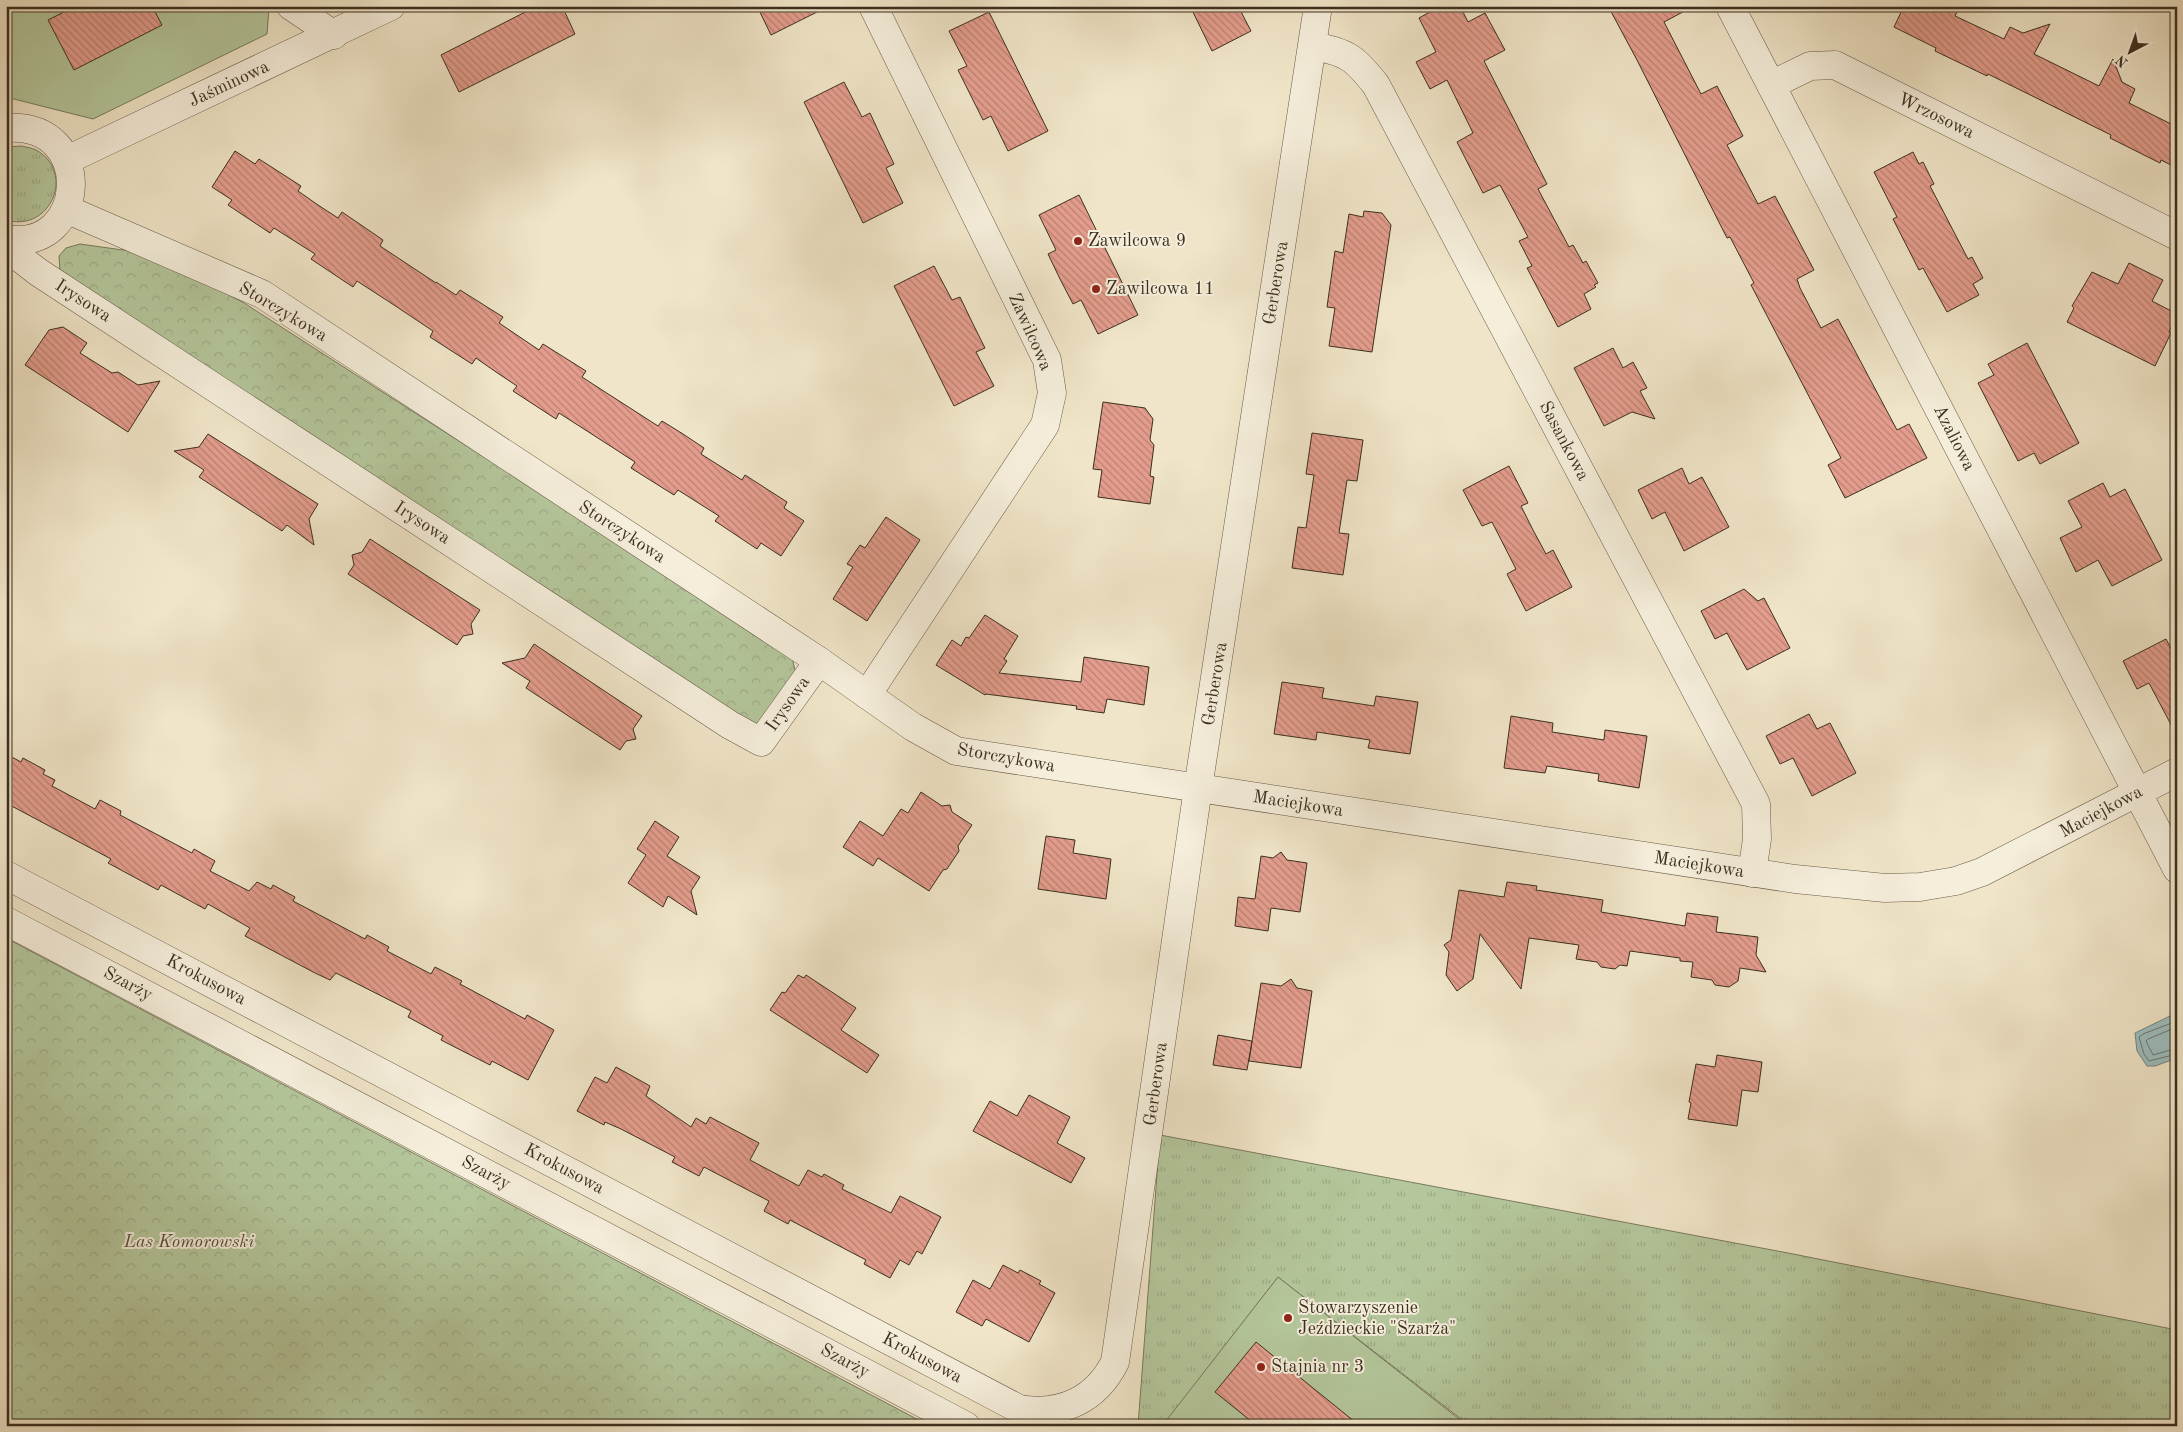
<svg xmlns="http://www.w3.org/2000/svg" width="2183" height="1432" font-family="'Old Standard TT',serif">
	<style>
		.grass { fill: url(#grass-tufts); stroke: #787a5d }
		.forest { fill: url(#forest-crowns); stroke: #787a5d }
		.garden { fill: #b4c69b; stroke: #787a5d }
		.water { fill: #9cbdbd; stroke: #75847e }
		.lines { fill: none; stroke-linecap: round; stroke-linejoin: round }
		.shore { stroke: #6c766e; stroke-width: 1 }
		.building { fill: url(#building-back-hatch); stroke: #3b2f1f }
		.minor-casing { stroke: #685c49; stroke-width: 29 }
		.minor { stroke: #f5eedb; stroke-width: 28 }
		.poi-dot { fill: #8f2418; stroke: #f5eedb; stroke-width: 2 }
		.labels { text-anchor: middle; dominant-baseline: central; stroke-width: 4; stroke-linejoin: round; paint-order: stroke }
		.street-label { font-size: 18px; fill: #3b2f1f; stroke: #f5eedb }
		.poi-label { font-size: 18px; fill: #3b2f1f; stroke: #f5eedb; text-anchor: start }
		.park-label { font-size: 18px; font-style: italic; fill: #534d38; stroke: #f5eedb }
	</style>
	<defs>
		<pattern id="grass-tufts" width="24" height="20" patternUnits="userSpaceOnUse" patternTransform="scale(1.25)"><rect width="24" height="20" fill="#b4c69b"/><path d="M3 7l-1-3M5 7V3M7 7l1-3M15 17l-1-3M17 17v-4M19 17l1-3" fill="none" stroke="#9caa85"/></pattern>
		<pattern id="forest-crowns" width="20" height="18" patternUnits="userSpaceOnUse" patternTransform="scale(1.25)"><rect width="20" height="18" fill="#b4c69b"/><path d="M2 6a3 3 0 1 1 6 0M12 15a3 3 0 1 1 6 0" fill="none" stroke="#9caa85"/></pattern>
		<pattern id="building-back-hatch" width="6" height="6" patternUnits="userSpaceOnUse" patternTransform="scale(1.25)"><rect width="6" height="6" fill="#e49d8d"/><path d="M-1 5l2 2M0 0l6 6M5-1l2 2" fill="none" stroke="#ba8073"/></pattern>
	</defs>
	<rect width="100%" height="100%" fill="#f0e5c8"/>
	<filter id="stains"><feTurbulence type="fractalNoise" baseFrequency=".004" numOctaves="4"/><feColorMatrix values="0 0 0 0 .2 0 0 0 0 .09 0 0 0 0 .02 0 0 0 .5 -.17"/></filter>
	<radialGradient id="worn" r=".72"><stop offset=".6" stop-color="#630" stop-opacity="0"/><stop offset="1" stop-color="#630" stop-opacity=".3"/></radialGradient>
	<!-- grass -->
	<g class="grass">
		<path d="M21,146C26,147 32,148 36,150C76,172 51,233 6,220V147Z"/>
		<polygon points="1160,1135 1788,1253 2177,1330 2177,1426 1470,1426 1278,1277 1163,1426 1138,1426"/>
	</g>
	<!-- forest -->
	<g class="forest">
		<polygon points="80,244 130,251 181,268 244,303 778,646 792,658 797,678 761,727 747,724 144,325 67,282 60,271 59,256 66,248"/>
		<polygon points="6,938 930,1426 6,1426"/>
	</g>
	<!-- garden -->
	<g class="garden">
		<polygon points="6,6 265,6 269,8 267,34 93,119 6,97"/>
		<polygon points="1278,1277 1468,1426 1162,1426"/>
	</g>
	<!-- water -->
	<polygon class="water" points="2170,1016 2177,1017 2177,1058 2155,1066 2147,1066 2137,1051 2135,1033"/>
	<g class="lines">
		<!-- shore -->
		<g class="shore">
			<polyline points="2177,1021 2143,1034 2139,1037 2144,1054 2149,1061 2177,1054"/>
			<polyline points="2177,1027 2148,1039 2146,1041 2153,1055 2177,1048"/>
		</g>
	</g>
	<!-- building -->
	<g class="building">
		<polygon points="76,6 152,6 162,25 74,70 48,20"/>
		<polygon points="537,6 562,6 575,34 459,92 441,55"/>
		<polygon points="757,6 829,6 771,35"/>
		<polygon points="1190,6 1238,6 1251,31 1212,51"/>
		<polygon points="1441,6 1460,6 1468,22 1485,13 1505,50 1484,61 1547,184 1538,189 1569,247 1573,245 1583,263 1586,261 1598,283 1594,285 1596,287 1584,294 1591,309 1558,327 1527,268 1532,266 1519,241 1528,237 1500,185 1483,193 1457,142 1473,133 1447,80 1430,89 1416,62 1436,52 1419,18"/>
		<polygon points="1608,6 1694,6 1664,22 1701,94 1717,86 1743,136 1727,145 1758,204 1775,196 1814,270 1797,279 1800,288 1821,328 1838,319 1897,430 1909,424 1927,458 1845,498 1828,465 1841,458 1751,285 1754,283 1730,237 1727,238 1637,60"/>
		<polygon points="1904,6 1960,6 1955,16 2004,39 2010,27 2023,33 2050,24 2034,54 2099,86 2113,59 2122,82 2135,89 2129,103 2177,127 2177,168 2161,160 2160,163 2110,138 2111,135 1988,74 1987,76 1935,51 1936,48 1894,27"/>
		<polygon points="989,12 1048,131 1008,151 991,116 983,120 958,70 967,66 949,31"/>
		<polygon points="844,82 862,117 870,113 882,139 894,164 886,168 903,203 863,223 804,102"/>
		<polygon points="235,151 255,164 259,159 301,186 298,191 318,205 338,218 342,212 383,240 380,246 436,283 436,282 456,295 460,290 503,317 499,323 539,350 543,344 586,371 582,377 602,390 658,426 662,421 683,434 704,448 701,454 742,480 745,475 787,502 784,508 804,521 781,556 761,543 757,549 715,521 719,516 678,490 674,495 631,468 635,462 615,449 559,413 556,419 513,391 517,386 496,372 476,358 472,364 430,337 433,331 394,305 357,281 353,287 311,259 315,254 274,228 270,233 228,205 232,200 212,187"/>
		<polygon points="1913,152 1919,164 1923,162 1934,184 1930,186 1968,259 1972,257 1983,278 1973,284 1979,295 1947,312 1923,268 1919,270 1893,219 1897,217 1874,172"/>
		<polygon points="1079,195 1138,315 1098,334 1081,300 1073,304 1060,279 1048,254 1056,250 1039,215"/>
		<polygon points="1364,211 1382,213 1391,225 1372,352 1329,346 1335,308 1327,307 1335,251 1343,253 1349,214 1363,217"/>
		<polygon points="2129,263 2163,280 2152,301 2177,314 2169,332 2171,333 2155,366 2067,322 2074,308 2072,306 2092,272 2118,284"/>
		<polygon points="934,266 952,300 960,297 972,322 985,348 976,352 994,386 954,406 894,286"/>
		<polygon points="63,327 87,343 80,353 112,373 118,372 138,385 160,381 128,432 25,365 49,330"/>
		<polygon points="2027,343 2079,443 2040,464 2034,453 2018,461 1978,383 1994,375 1988,364"/>
		<polygon points="1613,348 1623,368 1633,362 1647,388 1640,391 1655,419 1632,412 1604,426 1574,368"/>
		<polygon points="1103,402 1145,408 1153,419 1150,440 1154,445 1150,476 1154,477 1150,504 1098,497 1102,470 1093,469"/>
		<polygon points="1312,433 1363,440 1357,481 1347,480 1339,533 1349,534 1343,575 1292,568 1298,527 1306,528 1314,475 1306,474"/>
		<polygon points="208,434 318,504 309,519 314,545 287,525 282,531 199,477 204,470 174,451 199,447"/>
		<polygon points="1509,466 1528,503 1521,506 1533,530 1546,554 1553,550 1572,587 1526,611 1507,574 1516,569 1492,522 1482,526 1463,490"/>
		<polygon points="1682,468 1689,484 1702,477 1729,527 1684,551 1665,512 1652,519 1638,490"/>
		<polygon points="2103,483 2110,497 2125,489 2162,560 2112,586 2098,560 2076,572 2060,538 2082,527 2068,501"/>
		<polygon points="886,517 920,540 867,621 833,599 853,567 847,564 860,545 865,548"/>
		<polygon points="370,539 480,610 471,624 473,634 463,636 457,645 348,574 354,565 352,555 362,552"/>
		<polygon points="1744,589 1758,601 1764,598 1790,648 1747,670 1727,633 1715,639 1701,611"/>
		<polygon points="985,615 1018,636 1004,659 1007,661 999,673 1081,682 1084,657 1149,667 1144,705 1107,699 1104,713 1076,709 1077,706 986,694 985,695 936,665 952,640 961,646 966,637 969,638"/>
		<polygon points="2166,639 2177,660 2177,736 2149,683 2137,689 2123,661"/>
		<polygon points="534,644 642,716 633,729 636,739 626,741 620,750 526,688 530,681 502,663 525,658"/>
		<polygon points="1282,682 1324,688 1322,698 1374,706 1376,696 1418,702 1410,754 1368,748 1370,740 1343,736 1317,732 1316,740 1274,734"/>
		<polygon points="1809,714 1817,729 1830,723 1856,773 1812,796 1793,758 1780,764 1766,736"/>
		<polygon points="1511,716 1553,723 1552,732 1604,740 1605,730 1647,736 1639,788 1598,781 1599,774 1547,766 1545,773 1504,768"/>
		<polygon points="6,754 21,762 23,758 45,770 43,774 55,780 52,786 95,809 100,800 121,811 120,815 192,853 194,849 215,861 210,871 249,891 257,882 271,889 273,885 295,897 293,901 365,939 367,935 389,947 387,951 431,974 435,967 462,981 460,984 525,1019 527,1015 554,1030 528,1080 492,1061 490,1065 441,1040 443,1036 408,1017 411,1011 336,973 330,980 315,973 245,936 250,928 208,904 205,909 161,885 158,890 108,863 111,859 6,803"/>
		<polygon points="921,792 942,806 950,805 952,812 972,825 958,846 959,851 947,869 943,870 929,891 878,858 873,866 843,847 860,821 883,836 901,809 908,813"/>
		<polygon points="655,821 679,837 667,856 700,877 691,891 697,915 668,896 663,907 628,883 646,855 637,849"/>
		<polygon points="1046,836 1075,840 1073,853 1111,859 1106,899 1038,889"/>
		<polygon points="1281,852 1287,860 1307,863 1300,912 1271,908 1268,931 1235,926 1238,897 1255,899 1261,856 1273,858"/>
		<polygon points="1507,882 1537,886 1536,890 1603,900 1601,912 1685,926 1687,913 1718,917 1716,932 1758,937 1756,955 1766,972 1740,968 1738,981 1729,987 1715,985 1712,980 1691,977 1693,962 1680,961 1680,958 1630,951 1627,966 1620,965 1615,969 1601,967 1597,962 1576,959 1579,945 1529,938 1521,989 1480,934 1473,979 1457,991 1446,975 1449,952 1444,945 1451,940 1459,890 1504,897"/>
		<polygon points="798,975 804,978 806,975 856,1008 841,1030 879,1055 867,1073 770,1010 782,992 785,993"/>
		<polygon points="1291,979 1297,988 1312,991 1301,1068 1249,1061 1261,983 1281,986"/>
		<polygon points="1218,1035 1252,1041 1247,1070 1213,1065"/>
		<polygon points="1717,1055 1762,1062 1758,1092 1742,1090 1737,1126 1688,1119 1691,1103 1689,1102 1696,1064 1715,1067"/>
		<polygon points="616,1067 650,1086 646,1096 691,1127 696,1118 706,1124 710,1117 759,1143 750,1160 799,1186 808,1170 822,1177 824,1174 844,1185 842,1189 891,1213 900,1196 941,1217 922,1254 917,1251 909,1265 900,1260 890,1278 864,1264 866,1260 790,1220 788,1224 764,1211 769,1201 704,1167 699,1176 672,1162 675,1157 621,1129 605,1122 604,1125 577,1111 595,1077 607,1083"/>
		<polygon points="1029,1095 1070,1117 1057,1143 1085,1158 1071,1183 973,1131 990,1101 1017,1116"/>
		<polygon points="1003,1265 1018,1273 1020,1270 1041,1281 1039,1284 1055,1293 1029,1342 986,1319 982,1326 956,1312 973,1280 990,1289"/>
		<polygon points="1256,1342 1360,1426 1257,1426 1215,1392"/>
	</g>
	<g class="lines">
		<defs>
			<g id="minor">
				<polyline points="291,6 334,35"/>
				<polyline points="1730,6 1771,85 1810,66 1835,65 2177,236"/>
				<path d="M1313,46C1347,52 1355,58 1376,85L1756,804L1757,839L1752,873"/>
				<polyline points="1771,85 2177,869"/>
				<path d="M6,128C97,121 88,253 6,239"/>
				<polyline points="67,160 391,6"/>
				<polyline points="66,209 262,294 819,661 913,727 956,751 1795,879 1885,888 1920,887 1956,881 1982,872 2177,772"/>
				<polyline points="9,239 20,258 38,272 730,725 761,742 819,661"/>
				<polyline points="867,695 1045,425 1052,393 1047,360 873,6"/>
				<path d="M6,875L1019,1409C1061,1416 1096,1400 1115,1362L1198,788L1318,6"/>
				<polyline points="6,921 966,1426"/>
			</g>
		</defs>
		<!-- minor casing -->
		<use href="#minor" class="minor-casing"/>
		<!-- minor -->
		<use href="#minor" class="minor"/>
	</g>
	<!-- markers -->
	<g class="poi-dot">
		<circle cx="1078" cy="241" r="5"/>
		<circle cx="1096" cy="289" r="5"/>
		<circle cx="1288" cy="1318" r="5"/>
		<circle cx="1261" cy="1367" r="5"/>
	</g>
	<g class="labels">
		<!-- street labels -->
		<g class="street-label">
			<text transform="translate(229 84) rotate(-25)">Jaśminowa</text>
			<text transform="translate(1936 116) rotate(26)">Wrzosowa</text>
			<text transform="translate(1276 283) rotate(-81)">Gerberowa</text>
			<text transform="translate(83 301) rotate(33)">Irysowa</text>
			<text transform="translate(283 312) rotate(31)">Storczykowa</text>
			<text transform="translate(1030 332) rotate(66)">Zawilcowa</text>
			<text transform="translate(1954 438) rotate(63)">Azaliowa</text>
			<text transform="translate(1564 441) rotate(62)">Sasankowa</text>
			<text transform="translate(422 523) rotate(33)">Irysowa</text>
			<text transform="translate(622 532) rotate(33)">Storczykowa</text>
			<text transform="translate(1215 684) rotate(-81)">Gerberowa</text>
			<text transform="translate(788 704) rotate(-55)">Irysowa</text>
			<text transform="translate(1006 758) rotate(10)">Storczykowa</text>
			<text transform="translate(1298 804) rotate(9)">Maciejkowa</text>
			<text transform="translate(2101 812) rotate(-28)">Maciejkowa</text>
			<text transform="translate(1699 865) rotate(9)">Maciejkowa</text>
			<text transform="translate(206 980) rotate(28)">Krokusowa</text>
			<text transform="translate(128 984) rotate(28)">Szarży</text>
			<text transform="translate(1156 1084) rotate(-82)">Gerberowa</text>
			<text transform="translate(564 1169) rotate(28)">Krokusowa</text>
			<text transform="translate(486 1173) rotate(28)">Szarży</text>
			<text transform="translate(922 1358) rotate(28)">Krokusowa</text>
			<text transform="translate(845 1361) rotate(28)">Szarży</text>
		</g>
		<!-- poi labels -->
		<g class="poi-label">
			<text x="1088" y="241">Zawilcowa 9</text>
			<text x="1106" y="289">Zawilcowa 11</text>
			<text x="1298" y="1308">Stowarzyszenie<tspan x="1298" dy="21">Jeździeckie "Szarża"</tspan></text>
			<text x="1271" y="1367">Stajnia nr 3</text>
		</g>
		<!-- park labels -->
		<g class="park-label">
			<text x="189" y="1242">Las Komorowski</text>
		</g>
	</g>
	<!-- margin -->
	<rect width="2183" height="1432" fill="none" stroke="#f0e5c8" stroke-width="25"/>
	<rect x="8" y="8" width="2168" height="1417" fill="none" stroke="#3b2f1f" stroke-width="2.5"/>
	<rect x="12" y="12" width="2158" height="1407" fill="none" stroke="#3b2f1f"/>
	<!-- north arrow -->
	<g transform="translate(2130 52) rotate(221)" stroke="#f5eedb" stroke-width="4" paint-order="stroke">
	<path d="M0-4L9 19L0 12L-9 19Z" fill="#3b2f1f"/>
	<text y="-8" font-size="14" font-weight="bold" text-anchor="middle" fill="#3b2f1f">N</text>
	</g>
	<rect width="100%" height="100%" filter="url(#stains)"/>
	<rect width="100%" height="100%" fill="url(#worn)"/>
</svg>
